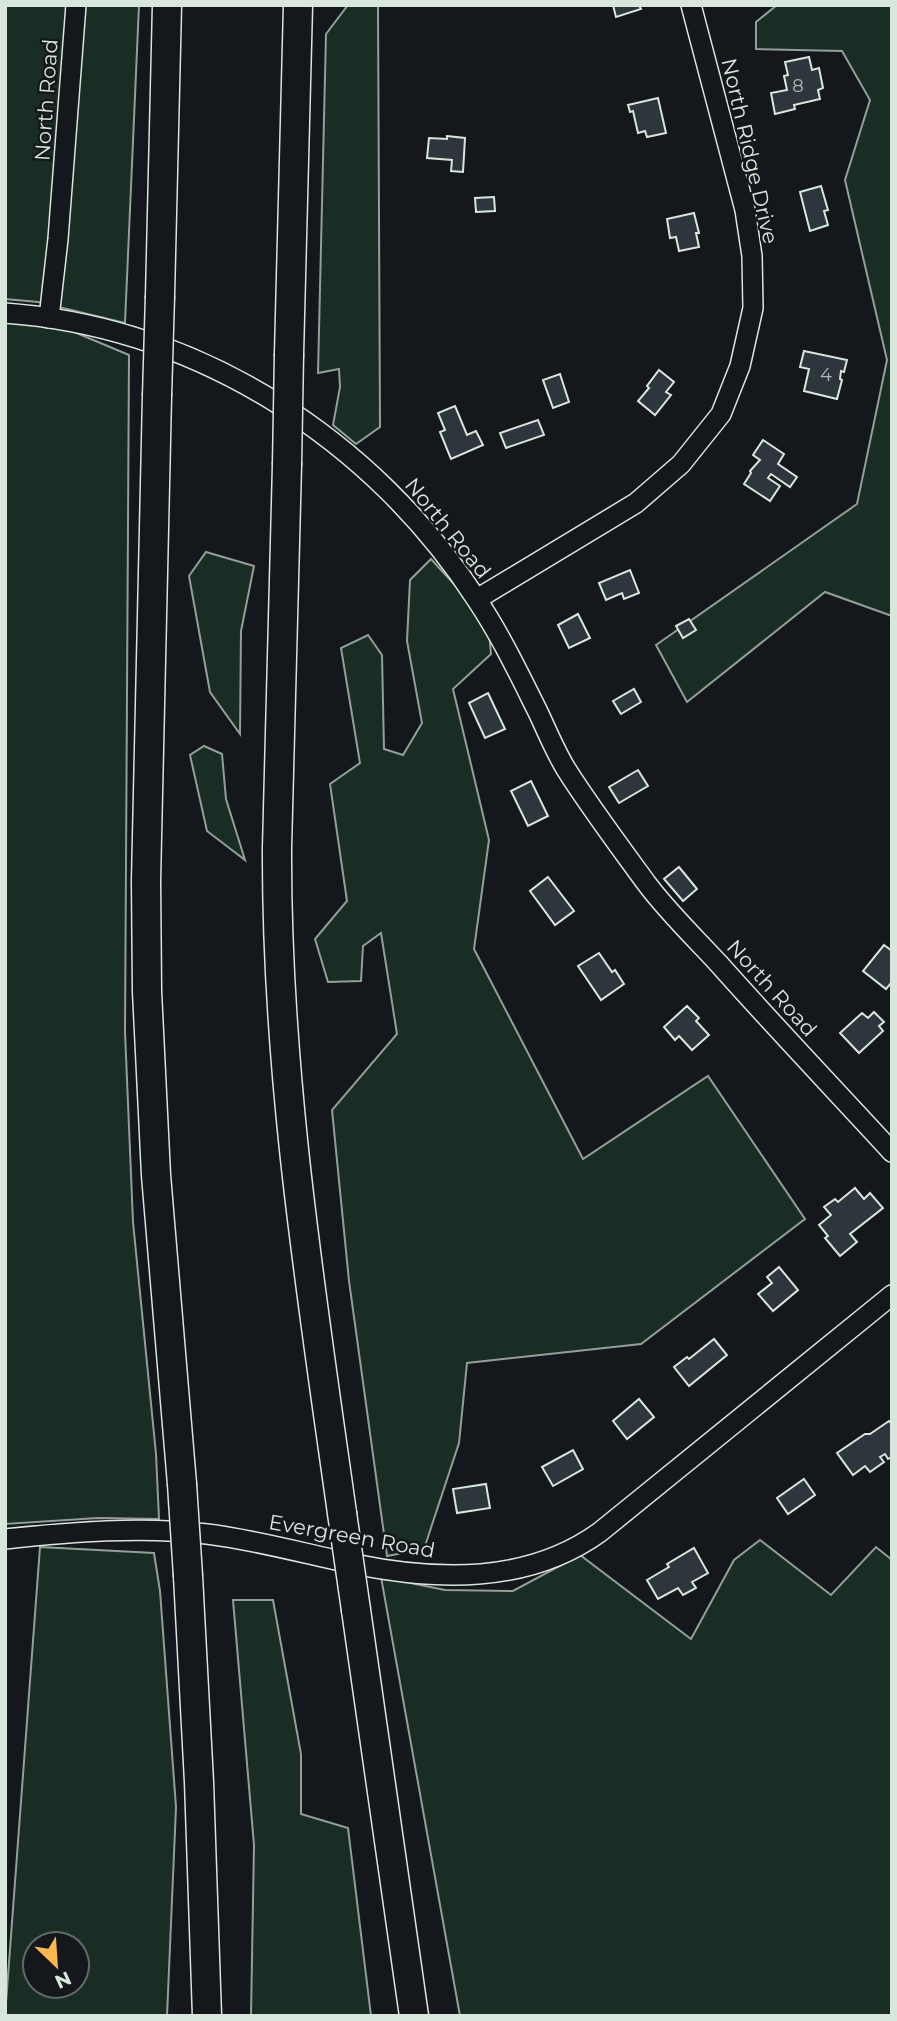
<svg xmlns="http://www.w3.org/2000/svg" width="897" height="2021" font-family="Montserrat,sans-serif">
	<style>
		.green { fill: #1a2d24; stroke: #939e99; stroke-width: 2; fill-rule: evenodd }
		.building { fill: #2c363c; stroke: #d8e6dc; stroke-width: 2 }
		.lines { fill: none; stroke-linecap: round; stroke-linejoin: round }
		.minor-casing { stroke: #d8e6dc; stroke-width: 22 }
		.highway-casing { stroke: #d8e6dc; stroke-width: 31 }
		.minor { stroke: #14181c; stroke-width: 19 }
		.highway { stroke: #14181c; stroke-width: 28 }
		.highway-bridge-casing { stroke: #d8e6dc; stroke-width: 31; stroke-linecap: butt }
		.highway-bridge { stroke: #14181c; stroke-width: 28 }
		.labels { text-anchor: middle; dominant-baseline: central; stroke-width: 5; stroke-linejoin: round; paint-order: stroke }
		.number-label { font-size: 18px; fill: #adbab4 }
		.street-label { font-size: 21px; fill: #d8e6dc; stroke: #14181c }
	</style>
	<rect width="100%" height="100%" fill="#14181c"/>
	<!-- green -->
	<g class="green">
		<polygon points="5,5 139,5 125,323 38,302 5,299"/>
		<polygon points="348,5 377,5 378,7 380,427 356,444 333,425 340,387 339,369 318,373 326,34"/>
		<polygon points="777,5 892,5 892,616 825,592 687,702 656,645 857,504 887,360 845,180 870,100 842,51 756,49 756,22"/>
		<polygon points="5,322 60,326 129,355 125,1032 133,1222 156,1454 159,1519 98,1518 5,1524"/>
		<polygon points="206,552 254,566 241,631 240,734 210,692 189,576"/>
		<polygon points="431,559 488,621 491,654 453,689 489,840 474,949 583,1159 708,1076 805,1219 641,1344 467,1363 459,1443 424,1549 387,1556 349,1281 332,1110 397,1034 381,933 363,946 361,981 328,982 315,939 347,901 330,784 360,763 341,648 368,635 382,655 384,749 403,755 422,723 407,641 410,580"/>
		<polygon points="204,746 222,754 226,799 245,860 207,831 190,755"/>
		<polygon points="760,1540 831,1595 876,1547 892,1560 892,2016 460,2016 381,1577 445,1590 513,1591 580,1555 691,1639 734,1560"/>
		<path d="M40,1547L154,1553L160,1591L176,1807L167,2016H5ZM35,1944H77V1986H35Z"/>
		<polygon points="233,1600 273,1600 301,1754 301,1814 348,1828 371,2016 251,2016 254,1845"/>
	</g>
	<!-- building -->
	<g class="building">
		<polygon points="613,5 639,5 641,9 616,17"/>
		<polygon points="809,57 812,70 819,68 823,88 818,90 820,99 794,105 795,109 775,114 771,93 787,90 784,76 788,75 785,62"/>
		<polygon points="658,98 666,133 647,137 645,131 638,133 633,111 630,112 628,105"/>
		<polygon points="447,136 465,138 463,172 451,171 452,160 427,158 429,138 447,139"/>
		<polygon points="821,186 828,210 824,211 828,225 810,231 800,192"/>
		<polygon points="494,197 495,211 476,212 475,198"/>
		<polygon points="694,213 699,233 696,233 699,247 679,251 676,237 670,238 667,219"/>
		<polygon points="804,351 847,360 844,372 841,371 840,379 842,380 837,399 804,391 809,369 800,367"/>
		<polygon points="659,370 674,382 666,392 671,395 655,415 638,401 649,388 647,386"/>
		<polygon points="560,374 569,402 553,408 543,380"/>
		<polygon points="455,406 467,435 476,431 483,445 451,459 440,432 445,430 438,413"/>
		<polygon points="538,420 544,435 506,448 500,433"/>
		<polygon points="763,440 784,454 778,464 797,477 790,487 771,474 768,478 780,486 770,501 744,484 751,473 750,471 760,460 753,455"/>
		<polygon points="630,570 639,593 624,599 622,593 606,600 599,583"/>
		<polygon points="578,614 590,638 569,648 558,625"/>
		<polygon points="689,619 696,630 683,638 676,626"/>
		<polygon points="634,689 641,702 621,714 613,701"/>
		<polygon points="488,693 505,729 485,738 469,703"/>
		<polygon points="638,770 648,786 619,803 609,787"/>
		<polygon points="531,781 548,816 528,826 511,791"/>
		<polygon points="679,867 697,889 683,901 664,879"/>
		<polygon points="548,877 574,911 555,925 530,891"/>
		<polygon points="884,945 892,951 892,982 886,989 863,971"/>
		<polygon points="599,953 612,972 615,970 624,984 601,1000 578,966"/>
		<polygon points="687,1006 699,1018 696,1021 709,1035 692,1050 679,1036 675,1040 664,1027"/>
		<polygon points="874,1012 884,1022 879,1026 883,1031 859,1053 840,1033 862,1013 868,1018"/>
		<polygon points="855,1188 864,1199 870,1193 883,1208 850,1234 857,1242 840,1256 825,1238 828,1236 819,1225 831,1215 824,1207 835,1199 838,1202"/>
		<polygon points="779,1267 798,1290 773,1311 758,1294 772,1283 767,1277"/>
		<polygon points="714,1339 727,1355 689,1386 674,1367 687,1357 689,1359"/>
		<polygon points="639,1399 654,1417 627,1439 613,1421"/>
		<polygon points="889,1421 892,1424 892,1457 888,1459 885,1454 880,1457 884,1462 870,1472 865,1466 853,1475 837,1453 865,1434 870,1434"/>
		<polygon points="573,1450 583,1469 553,1486 542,1467"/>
		<polygon points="804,1479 815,1495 788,1514 777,1498"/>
		<polygon points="486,1484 490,1508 457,1513 453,1489"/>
		<polygon points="694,1548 708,1573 692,1582 696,1588 683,1595 678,1588 658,1599 647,1580 669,1567 667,1564"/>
	</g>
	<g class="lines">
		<defs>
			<g id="minor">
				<path d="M5,313C198,327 373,439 477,600C501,636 519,674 538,712C547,731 555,751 566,769C590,807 620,847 647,884C668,912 695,938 719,964C776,1028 834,1089 892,1152"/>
				<polyline points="49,318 58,239 76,5"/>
				<polyline points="477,599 636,503 681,464 721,414 740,366 753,308 752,256 745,210 691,5"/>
				<path d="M5,1539C73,1532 140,1526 207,1534C257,1540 305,1554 354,1564C437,1581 528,1584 600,1532L892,1295"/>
			</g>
			<g id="highway">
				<polyline points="160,296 167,5"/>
				<polyline points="289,354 298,5"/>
				<polyline points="157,396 146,881 147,991 156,1175 182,1484"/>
				<path d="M287,465L277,848C276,1072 311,1292 342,1513"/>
				<polyline points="188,1576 199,1782 207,2016"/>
				<polyline points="356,1610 414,2016"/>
			</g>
		</defs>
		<!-- minor casing -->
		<use href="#minor" class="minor-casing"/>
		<!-- highway casing -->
		<use href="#highway" class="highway-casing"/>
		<!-- minor -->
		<use href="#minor" class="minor"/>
		<!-- highway -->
		<use href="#highway" class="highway"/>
		<defs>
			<g id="highway-bridge">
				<polyline points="157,396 160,296"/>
				<polyline points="287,465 289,354"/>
				<polyline points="182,1484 188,1576"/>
				<polyline points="342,1513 356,1610"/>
			</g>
		</defs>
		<!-- highway-bridge casing -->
		<use href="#highway-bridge" class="highway-bridge-casing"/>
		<!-- highway-bridge -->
		<use href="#highway-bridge" class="highway-bridge"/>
	</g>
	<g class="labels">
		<!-- number labels -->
		<g class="number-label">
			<text x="798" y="86">8</text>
			<text x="826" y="375">4</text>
		</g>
		<!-- street labels -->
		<g class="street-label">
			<text transform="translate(46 100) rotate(-86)">North Road</text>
			<text transform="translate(750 151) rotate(77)">North Ridge Drive</text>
			<text transform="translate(448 528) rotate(51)">North Road</text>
			<text transform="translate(772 988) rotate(48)">North Road</text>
			<text transform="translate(352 1536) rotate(10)">Evergreen Road</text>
		</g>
	</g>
	<!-- border -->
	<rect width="897" height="2021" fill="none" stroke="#d8e6dc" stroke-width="14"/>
	<!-- north arrow -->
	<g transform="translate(56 1965) rotate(155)"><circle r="33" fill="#14181c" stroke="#626a69" stroke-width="2"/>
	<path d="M0-5L12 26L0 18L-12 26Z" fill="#ffb74d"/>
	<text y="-10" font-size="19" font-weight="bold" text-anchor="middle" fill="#d8e6dc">N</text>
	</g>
</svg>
